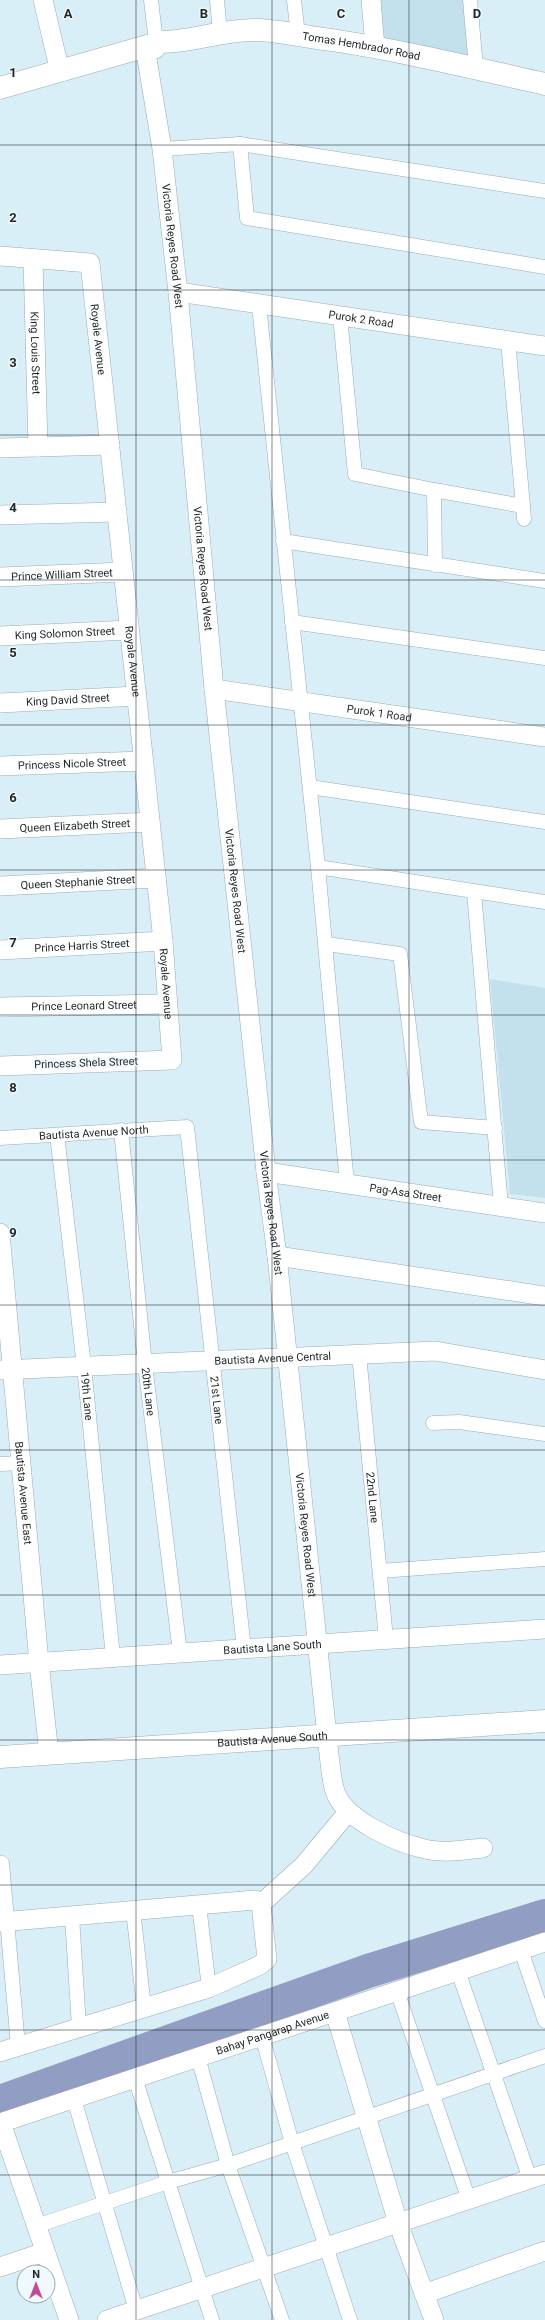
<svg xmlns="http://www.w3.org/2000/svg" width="545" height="2320" font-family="Roboto,sans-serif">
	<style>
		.built { fill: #c2e1ed }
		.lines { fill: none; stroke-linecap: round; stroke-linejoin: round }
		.river { stroke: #919dc2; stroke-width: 34 }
		.pedestrian-casing { stroke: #97adb6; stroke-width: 15 }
		.minor-casing { stroke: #97adb6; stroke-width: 20 }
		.tertiary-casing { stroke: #97adb6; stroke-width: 23 }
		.pedestrian { stroke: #fff; stroke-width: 14 }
		.minor { stroke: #fff; stroke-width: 19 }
		.tertiary { stroke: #fff; stroke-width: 22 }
		.grid { fill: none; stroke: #1d2629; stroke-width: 1; stroke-opacity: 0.55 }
		.labels { text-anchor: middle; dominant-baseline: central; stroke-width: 3; stroke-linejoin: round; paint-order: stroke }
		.street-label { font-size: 11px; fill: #1d2629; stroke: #f0f9fd }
		.grid-label { font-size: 13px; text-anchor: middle; font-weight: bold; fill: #1d2629; stroke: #f0f9fd; stroke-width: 3; stroke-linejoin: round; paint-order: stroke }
	</style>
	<rect width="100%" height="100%" fill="#d8eff8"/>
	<!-- built -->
	<g class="built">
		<polygon points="375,0 467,0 471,58 380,41"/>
		<polygon points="490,979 545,988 545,1198 510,1194"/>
	</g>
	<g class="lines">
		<!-- river -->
		<polyline class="river" points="0,2102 368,1971 545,1916"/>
		<defs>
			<g id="pedestrian">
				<polyline points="151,0 157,51"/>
				<polyline points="217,0 220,33"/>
				<polyline points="294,0 298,35"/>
				<polyline points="470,0 476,68"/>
				<polyline points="240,144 247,218 545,267"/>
				<polyline points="162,149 240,144 545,191"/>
				<polyline points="259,305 318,867 347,1184"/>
				<polyline points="340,316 355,474 434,490 435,565"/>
				<polyline points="434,490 523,506 508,341"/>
				<polyline points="523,506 524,519"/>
				<polyline points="283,541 545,581"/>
				<polyline points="292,622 545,658"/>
				<polyline points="310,787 545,822"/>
				<polyline points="318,867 545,902"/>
				<polyline points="474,892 501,1206"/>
				<polyline points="326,944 400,954 421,1122 495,1128"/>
				<path id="s1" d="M121,1130L145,1364L180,1653"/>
				<path id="s2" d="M57,1135L84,1366L113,1657"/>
				<path id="s3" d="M0,1138L187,1127L244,1649"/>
				<path id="s4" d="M359,1354L386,1639"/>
				<polyline points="433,1423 459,1422 545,1434"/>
				<polyline points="0,1464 22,1463"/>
				<polyline points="380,1571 545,1559"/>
				<polyline points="0,1864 2,1863 18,2046"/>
				<polyline points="199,1905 209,1988"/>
				<polyline points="133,1910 144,2007"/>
				<polyline points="72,1916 79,2027"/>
				<polyline points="521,1950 545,2021"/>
				<polyline points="458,1971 530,2179"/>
				<polyline points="397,1991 469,2200"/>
				<polyline points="262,2036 292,2143 350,2320"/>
				<polyline points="198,2057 228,2165 282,2320"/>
				<polyline points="135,2078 212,2320"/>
				<polyline points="74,2099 136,2310"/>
				<polyline points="36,2226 168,2182 228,2165 545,2056"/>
			</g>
			<g id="minor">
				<polyline points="43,0 60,72"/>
				<polyline points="371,0 375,47"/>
				<path id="s5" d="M145,47L162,149L178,292L214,689L266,1172L277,1256L327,1736C329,1750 331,1786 337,1796C349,1821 396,1842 421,1848C441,1854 463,1850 483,1848"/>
				<path id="s6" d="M0,256L90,263L163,941L172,1060L0,1066"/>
				<path id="s7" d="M33,259L38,447"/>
				<path id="s8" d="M178,292L545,346"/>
				<polyline points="0,448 110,445"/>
				<polyline points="0,515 117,512"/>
				<path id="s9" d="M0,577L123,572"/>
				<path id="s10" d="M0,636L129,630"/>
				<path id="s11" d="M214,689L545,737"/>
				<path id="s12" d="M0,703L137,696"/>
				<path id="s13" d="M0,766L143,761"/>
				<path id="s14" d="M0,829L150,822"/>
				<path id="s15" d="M0,886L156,878"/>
				<path id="s16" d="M0,950L163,941"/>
				<path id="s17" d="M0,1007L167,1004"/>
				<path id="s18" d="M266,1172L545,1213"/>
				<path id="s19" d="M0,1233L39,1662L49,1754"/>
				<polyline points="277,1256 545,1296"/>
				<path id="s20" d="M0,1370L435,1351L545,1370"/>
				<path id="s21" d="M0,1665L545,1629"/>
				<polyline points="261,1904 304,1865 348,1812"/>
				<polyline points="0,1922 255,1900 261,1904 267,1959 260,1965 209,1988 0,2052"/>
				<polyline points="335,2012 398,2223 434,2320"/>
				<path id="s22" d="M0,2123L545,1942"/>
				<polyline points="1,2123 69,2320"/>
				<polyline points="0,2267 45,2252"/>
				<polyline points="424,2294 545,2251"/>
				<polyline points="107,2320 545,2174"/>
			</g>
			<g id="tertiary">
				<path id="s23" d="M0,88L161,42C193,42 224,29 257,30C282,31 307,37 332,40C403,51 474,68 545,84"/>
				<path id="s24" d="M0,1757L545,1721"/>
			</g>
		</defs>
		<!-- pedestrian casing -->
		<use href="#pedestrian" class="pedestrian-casing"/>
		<!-- minor casing -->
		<use href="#minor" class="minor-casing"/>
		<!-- tertiary casing -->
		<use href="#tertiary" class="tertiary-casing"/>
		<!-- pedestrian -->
		<use href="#pedestrian" class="pedestrian"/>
		<!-- minor -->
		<use href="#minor" class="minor"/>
		<!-- tertiary -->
		<use href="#tertiary" class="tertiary"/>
	</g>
	<!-- grid -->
	<path class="grid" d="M136,0V2320M272,0V2320M409,0V2320M0,145H545M0,290H545M0,435H545M0,580H545M0,725H545M0,870H545M0,1015H545M0,1160H545M0,1305H545M0,1450H545M0,1595H545M0,1740H545M0,1885H545M0,2030H545M0,2175H545"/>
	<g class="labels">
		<!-- street labels -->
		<g class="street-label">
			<text stroke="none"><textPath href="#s23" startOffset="370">Tomas Hembrador Road</textPath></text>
			<text stroke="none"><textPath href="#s5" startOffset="201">Victoria Reyes Road West</textPath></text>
			<text stroke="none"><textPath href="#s8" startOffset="185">Purok 2 Road</textPath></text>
			<text stroke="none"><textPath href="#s6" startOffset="167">Royale Avenue</textPath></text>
			<text stroke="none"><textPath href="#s7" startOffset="94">King Louis Street</textPath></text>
			<text stroke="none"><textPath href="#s5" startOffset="525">Victoria Reyes Road West</textPath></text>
			<text stroke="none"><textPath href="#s9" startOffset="62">Prince William Street</textPath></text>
			<text stroke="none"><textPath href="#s10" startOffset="65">King Solomon Street</textPath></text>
			<text stroke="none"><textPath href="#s6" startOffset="491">Royale Avenue</textPath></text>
			<text stroke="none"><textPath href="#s12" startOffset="68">King David Street</textPath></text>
			<text stroke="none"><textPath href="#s11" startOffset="167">Purok 1 Road</textPath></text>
			<text stroke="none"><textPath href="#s13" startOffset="72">Princess Nicole Street</textPath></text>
			<text stroke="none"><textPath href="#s14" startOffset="75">Queen Elizabeth Street</textPath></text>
			<text stroke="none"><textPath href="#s15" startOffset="78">Queen Stephanie Street</textPath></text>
			<text stroke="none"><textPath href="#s5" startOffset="849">Victoria Reyes Road West</textPath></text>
			<text stroke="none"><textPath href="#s16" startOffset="82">Prince Harris Street</textPath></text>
			<text stroke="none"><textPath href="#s6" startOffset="815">Royale Avenue</textPath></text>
			<text stroke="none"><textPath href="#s17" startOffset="84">Prince Leonard Street</textPath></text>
			<text transform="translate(86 1063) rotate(-2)">Princess Shela Street</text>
			<text stroke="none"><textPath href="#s3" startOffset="94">Bautista Avenue North</textPath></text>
			<text stroke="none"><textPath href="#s18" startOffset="141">Pag-Asa Street</textPath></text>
			<text stroke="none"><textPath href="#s5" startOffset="1173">Victoria Reyes Road West</textPath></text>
			<text stroke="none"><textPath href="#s20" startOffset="273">Bautista Avenue Central</textPath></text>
			<text stroke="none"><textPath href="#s1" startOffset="263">20th Lane</textPath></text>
			<text stroke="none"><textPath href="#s2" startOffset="263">19th Lane</textPath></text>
			<text stroke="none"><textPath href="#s3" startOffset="462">21st Lane</textPath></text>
			<text stroke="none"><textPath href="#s19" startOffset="261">Bautista Avenue East</textPath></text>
			<text stroke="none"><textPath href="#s4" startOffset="144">22nd Lane</textPath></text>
			<text stroke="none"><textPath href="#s5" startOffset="1497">Victoria Reyes Road West</textPath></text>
			<text stroke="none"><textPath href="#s21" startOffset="273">Bautista Lane South</textPath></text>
			<text stroke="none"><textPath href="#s24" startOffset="273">Bautista Avenue South</textPath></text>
			<text stroke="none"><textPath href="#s22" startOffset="287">Bahay Pangarap Avenue</textPath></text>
		</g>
	</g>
	<g class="grid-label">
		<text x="68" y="18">A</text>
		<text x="204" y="18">B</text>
		<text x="341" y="18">C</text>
		<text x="477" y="18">D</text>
		<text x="13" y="77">1</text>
		<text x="13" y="222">2</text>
		<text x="13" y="367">3</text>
		<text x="13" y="512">4</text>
		<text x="13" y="657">5</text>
		<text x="13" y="802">6</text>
		<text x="13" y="947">7</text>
		<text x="13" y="1092">8</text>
		<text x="13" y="1237">9</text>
	</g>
	<!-- north arrow -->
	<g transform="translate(36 2284)"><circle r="19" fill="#f0f9fd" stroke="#9ca5a8"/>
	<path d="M0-3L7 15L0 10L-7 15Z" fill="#c5499a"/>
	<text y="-6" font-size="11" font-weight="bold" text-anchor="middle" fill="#1d2629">N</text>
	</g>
</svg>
